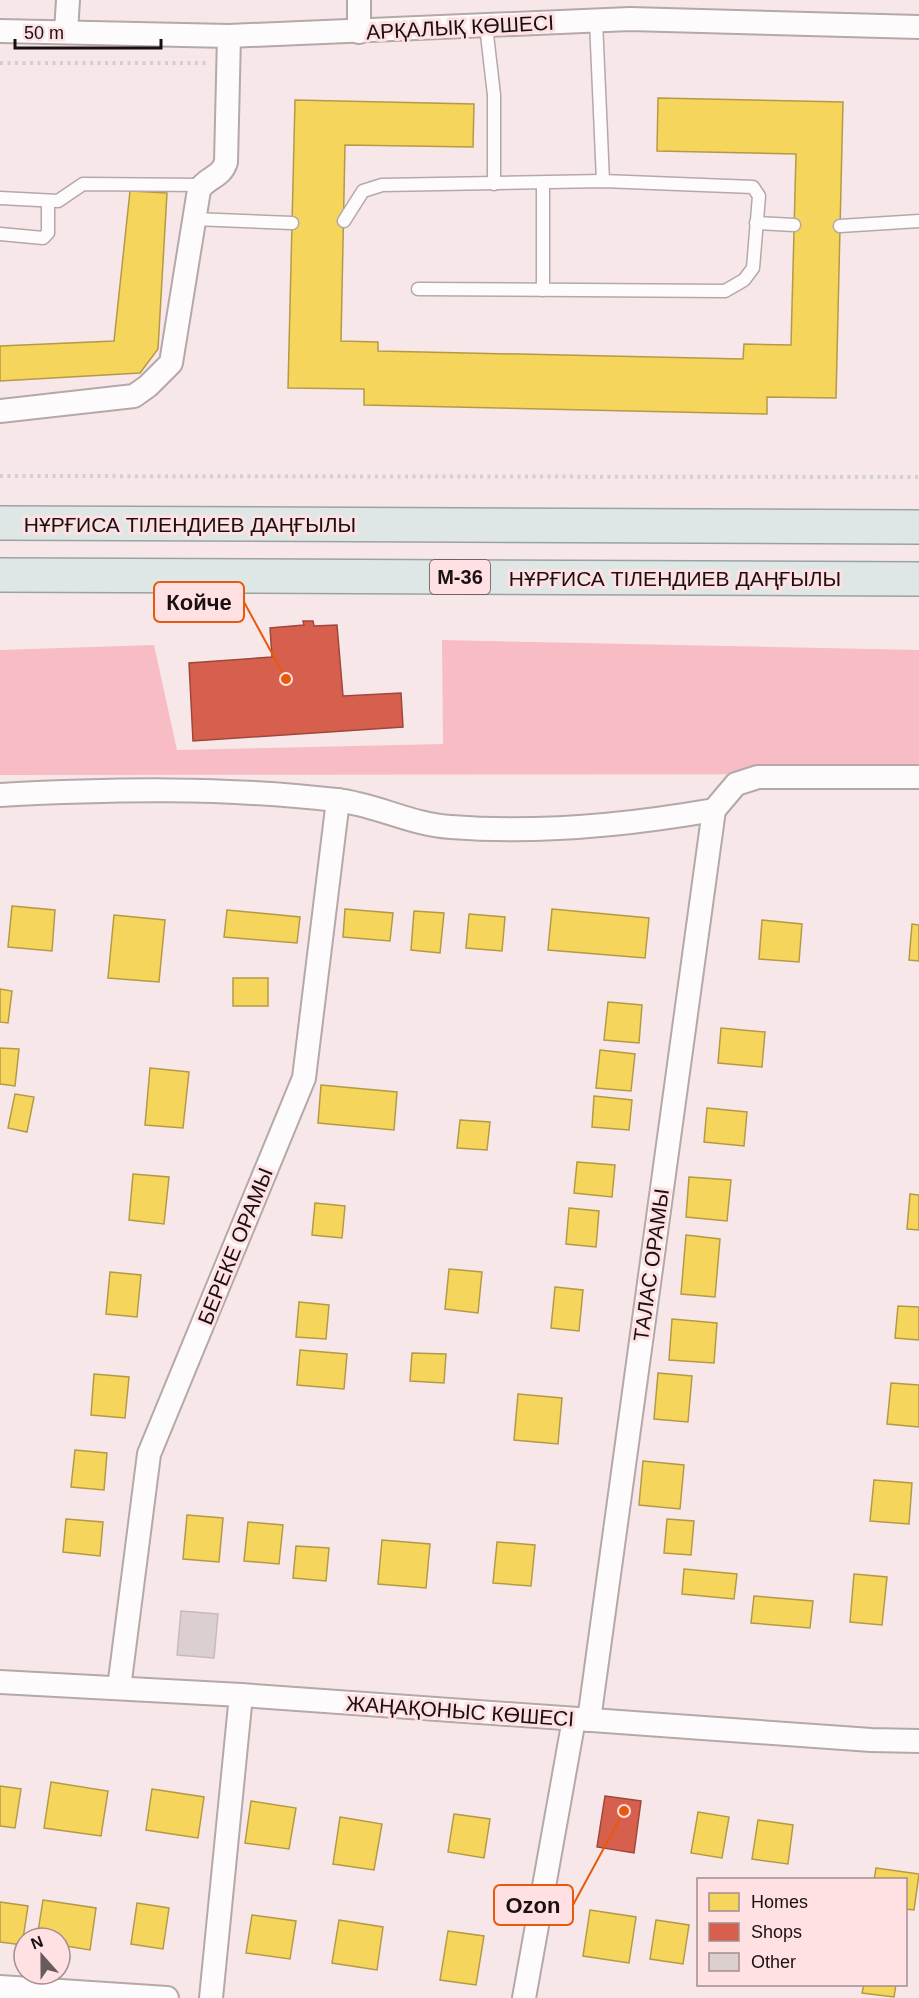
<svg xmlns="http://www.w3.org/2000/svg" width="919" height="1998" font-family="Helvetica,sans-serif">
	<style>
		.green { fill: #f8bcc5 }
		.homes { fill: #f6d55c; stroke: #b49a46; stroke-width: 1.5 }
		.shops { fill: #d6604d; stroke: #9e483b; stroke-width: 1.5 }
		.building { fill: #dccfd0; stroke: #c8babc; stroke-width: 1.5 }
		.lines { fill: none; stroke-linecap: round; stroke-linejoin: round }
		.lane-casing { stroke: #b4a8a9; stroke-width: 15 }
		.street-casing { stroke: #b4a8a9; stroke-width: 26 }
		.primary-casing { stroke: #9aa3a3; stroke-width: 36 }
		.path { stroke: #d3cfd0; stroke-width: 4; stroke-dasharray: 3 4.5; stroke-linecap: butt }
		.lane { stroke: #fefbfc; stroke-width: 12 }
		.street { stroke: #fefbfc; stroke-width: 22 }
		.primary { stroke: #dfe7e6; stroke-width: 33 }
		.labels { text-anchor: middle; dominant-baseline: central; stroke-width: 6; stroke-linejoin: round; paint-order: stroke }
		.shield { fill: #ffe0e3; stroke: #5f4e51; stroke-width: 1.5 }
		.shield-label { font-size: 20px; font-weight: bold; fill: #1a1012 }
		.street-label { font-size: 21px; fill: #1a1012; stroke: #ffe0e3 }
		.leader { fill: none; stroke: #e8590c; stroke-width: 2 }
		.callout-dot { fill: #e8590c; stroke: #ffe0e3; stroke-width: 2 }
		.callout { fill: #ffe0e3; stroke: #e8590c; stroke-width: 2 }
		.callout-label { font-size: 22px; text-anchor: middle; font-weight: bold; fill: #1a1012 }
	</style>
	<rect width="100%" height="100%" fill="#f8e7e9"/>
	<!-- green -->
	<polygon class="green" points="442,640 919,650 919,774 0,775 0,650 154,645 177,750 443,744"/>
	<!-- homes -->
	<g class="homes">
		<polygon points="658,98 843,102 836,398 767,397 767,414 364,405 364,389 288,388 295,100 474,104 473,147 345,145 341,341 378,342 378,351 743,359 744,344 791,345 796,154 657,151"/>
		<polygon points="130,191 167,193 158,349 140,373 0,381 0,346 114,341"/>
		<polygon points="12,906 55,910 52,951 8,947"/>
		<polygon points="345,909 393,913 390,941 343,937"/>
		<polygon points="552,909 649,918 645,958 548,950"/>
		<polygon points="227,910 300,917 297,943 224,937"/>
		<polygon points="414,911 444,913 440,953 411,950"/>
		<polygon points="469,914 505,917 502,951 466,948"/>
		<polygon points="114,915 165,920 159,982 108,978"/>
		<polygon points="762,920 802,924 799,962 759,959"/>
		<polygon points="912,924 919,925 919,961 909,960"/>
		<rect x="233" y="978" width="35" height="28"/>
		<polygon points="0,989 12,991 8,1023 0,1022"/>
		<polygon points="608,1002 642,1005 639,1043 604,1040"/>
		<polygon points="721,1028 765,1032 762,1067 718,1063"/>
		<polygon points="0,1048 19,1049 15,1086 0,1084"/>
		<polygon points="600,1050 635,1054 631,1091 596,1088"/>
		<polygon points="150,1068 189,1072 183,1128 145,1125"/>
		<polygon points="321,1085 397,1092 394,1130 318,1123"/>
		<polygon points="15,1094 34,1097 27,1132 8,1128"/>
		<polygon points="594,1096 632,1100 629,1130 592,1127"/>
		<polygon points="707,1108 747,1112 744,1146 704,1142"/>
		<polygon points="460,1120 490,1122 487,1150 457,1148"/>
		<polygon points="577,1162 615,1165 612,1197 574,1193"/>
		<polygon points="133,1174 169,1177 164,1224 129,1220"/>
		<polygon points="689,1177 731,1180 727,1221 686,1217"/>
		<polygon points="910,1194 919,1195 919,1230 907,1229"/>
		<polygon points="315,1203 345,1206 342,1238 312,1235"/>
		<polygon points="569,1208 599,1211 596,1247 566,1244"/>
		<polygon points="686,1235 720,1239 715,1297 681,1294"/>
		<polygon points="449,1269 482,1272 478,1313 445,1309"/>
		<polygon points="110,1272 141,1275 137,1317 106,1314"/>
		<polygon points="555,1287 583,1290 579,1331 551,1328"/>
		<polygon points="299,1302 329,1305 326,1339 296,1337"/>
		<polygon points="898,1306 919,1307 919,1340 895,1338"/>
		<polygon points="672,1319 717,1323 714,1363 669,1360"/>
		<polygon points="300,1350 347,1354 344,1389 297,1385"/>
		<polygon points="412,1353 446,1354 444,1383 410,1381"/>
		<polygon points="658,1373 692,1376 688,1422 654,1419"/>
		<polygon points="94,1374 129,1377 125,1418 91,1415"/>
		<polygon points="891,1383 919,1385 919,1427 887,1424"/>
		<polygon points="518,1394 562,1398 558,1444 514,1440"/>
		<polygon points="75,1450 107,1453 104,1490 71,1487"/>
		<polygon points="643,1461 684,1465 680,1509 639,1505"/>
		<polygon points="874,1480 912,1483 909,1524 870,1521"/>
		<polygon points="187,1515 223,1518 219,1562 183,1559"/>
		<polygon points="66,1519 103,1522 100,1556 63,1552"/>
		<polygon points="667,1519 694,1521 691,1555 664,1553"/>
		<polygon points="248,1522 283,1525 279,1564 244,1561"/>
		<polygon points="382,1540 430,1544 426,1588 378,1584"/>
		<polygon points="497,1542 535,1545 531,1586 493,1583"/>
		<polygon points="296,1546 329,1548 326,1581 293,1578"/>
		<polygon points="684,1569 737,1574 734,1599 682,1594"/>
		<polygon points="854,1574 887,1577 882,1625 850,1622"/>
		<polygon points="754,1596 813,1601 810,1628 751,1623"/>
		<polygon points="51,1782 108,1791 101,1836 44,1828"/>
		<polygon points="0,1786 21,1789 15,1828 0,1826"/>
		<polygon points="152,1789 204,1797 198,1838 146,1830"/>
		<polygon points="251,1801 296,1808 289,1849 245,1843"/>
		<polygon points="698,1812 729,1817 722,1858 691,1853"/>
		<polygon points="454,1814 490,1819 484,1858 448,1852"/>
		<polygon points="340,1817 382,1824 374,1870 333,1864"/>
		<polygon points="758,1820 793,1825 788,1864 752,1859"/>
		<polygon points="876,1868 919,1874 914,1910 906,1909 906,1880 874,1880"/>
		<polygon points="43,1900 96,1908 90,1950 60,1945 60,1938 37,1938"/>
		<polygon points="0,1902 28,1906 22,1945 0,1942"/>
		<polygon points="137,1903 169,1908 163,1949 131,1944"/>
		<polygon points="590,1910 636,1917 629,1963 583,1956"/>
		<polygon points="252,1915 296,1921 290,1959 246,1953"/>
		<polygon points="339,1920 383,1927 377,1970 332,1963"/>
		<polygon points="656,1920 689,1925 683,1964 650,1959"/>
		<polygon points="448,1931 484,1936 476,1985 440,1980"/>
		<polygon points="864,1984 896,1984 894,1997 862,1993"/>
	</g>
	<!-- shops -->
	<g class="shops">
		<polygon points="303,621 313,621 314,626 337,625 343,696 401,693 403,727 193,741 189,663 272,657 270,628 304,625"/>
		<polygon points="605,1796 641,1801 634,1853 597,1847"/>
	</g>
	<!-- building -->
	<polygon class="building" points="181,1611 218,1614 214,1658 177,1655"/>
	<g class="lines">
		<defs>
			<g id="lane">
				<polyline points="596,21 603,181"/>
				<polyline points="486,26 494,95 494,184"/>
				<polyline points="543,183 543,290"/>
				<polyline points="0,198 58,201 83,184 202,185"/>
				<polyline points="193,219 292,223"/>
				<polyline points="344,221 363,191 382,185 603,181 753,187 759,196 753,268 744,280 725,291 418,289"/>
				<polyline points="756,223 794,225"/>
				<polyline points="840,226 919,221"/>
				<polyline points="0,234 43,238 48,233 48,201"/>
			</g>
			<g id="street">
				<polyline points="359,0 359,32"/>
				<polyline points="0,31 229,36 630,19 919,27"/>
				<polyline points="66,32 68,0"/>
				<path d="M0,411L134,396L148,386L171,363L199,190C207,177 221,178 226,162L229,36"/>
				<path d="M0,795C112,789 225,787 336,800C375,804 412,825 451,827C539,834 628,825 714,810L736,784L758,777H919"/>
				<polyline points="0,1682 241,1695 871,1740 919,1741"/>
				<polyline points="119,1688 149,1454 304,1078 338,800"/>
				<polyline points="589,1720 714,810"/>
				<polyline points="0,1987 167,1998"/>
				<polyline points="211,1998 241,1695"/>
				<polyline points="524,1998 574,1719"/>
			</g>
			<g id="primary">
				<polyline points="0,523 919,527"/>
				<polyline points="0,575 919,579"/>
			</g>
		</defs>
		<!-- lane casing -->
		<use href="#lane" class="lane-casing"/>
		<!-- street casing -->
		<use href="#street" class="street-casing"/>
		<!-- primary casing -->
		<use href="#primary" class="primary-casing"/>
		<!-- path -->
		<g class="path">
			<polyline points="0,63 209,63"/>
			<polyline points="0,476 919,477"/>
		</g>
		<!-- lane -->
		<use href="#lane" class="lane"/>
		<!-- street -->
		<use href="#street" class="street"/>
		<!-- primary -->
		<use href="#primary" class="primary"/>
	</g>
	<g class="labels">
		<!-- shield labels -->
		<rect class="shield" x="430" y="560" width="60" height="34" rx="4.5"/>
		<g class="shield-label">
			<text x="460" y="577">M-36</text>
		</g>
		<!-- street labels -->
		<g class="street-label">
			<text transform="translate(460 27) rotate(-3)">АРҚАЛЫҚ КӨШЕСІ</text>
			<text x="190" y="524">НҰРҒИСА ТІЛЕНДИЕВ ДАҢҒЫЛЫ</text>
			<text x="675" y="578">НҰРҒИСА ТІЛЕНДИЕВ ДАҢҒЫЛЫ</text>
			<text transform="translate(235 1246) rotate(-68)">БЕРЕКЕ ОРАМЫ</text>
			<text transform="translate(651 1265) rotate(-82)">ТАЛАС ОРАМЫ</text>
			<text transform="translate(460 1711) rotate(4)">ЖАҢАҚОНЫС КӨШЕСІ</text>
		</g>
	</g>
	<!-- callouts -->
	<path class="leader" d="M286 679L244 602M624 1811L573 1905"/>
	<g class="callout-dot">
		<circle cx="286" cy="679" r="6"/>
		<circle cx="624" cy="1811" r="6"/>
	</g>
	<g class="callout">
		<rect x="154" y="582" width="90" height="40" rx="6"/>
		<rect x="494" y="1885" width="79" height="40" rx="6"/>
	</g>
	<g class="callout-label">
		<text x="199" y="610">Койче</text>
		<text x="533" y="1913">Ozon</text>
	</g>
	<!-- legend -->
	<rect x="697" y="1878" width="210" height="108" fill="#ffe0e3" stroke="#a38d8f" stroke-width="1.5"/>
	<rect x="709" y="1893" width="30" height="18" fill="#f6d55c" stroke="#a38d8f" stroke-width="1.5"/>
	<text x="751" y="1908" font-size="18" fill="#1a1012">Homes</text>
	<rect x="709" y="1923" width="30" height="18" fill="#d6604d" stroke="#a38d8f" stroke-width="1.5"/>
	<text x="751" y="1938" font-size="18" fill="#1a1012">Shops</text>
	<rect x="709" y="1953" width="30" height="18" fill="#dccfd0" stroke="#a38d8f" stroke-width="1.5"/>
	<text x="751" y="1968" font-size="18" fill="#1a1012">Other</text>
	<!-- north arrow -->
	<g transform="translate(42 1956) rotate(339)"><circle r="28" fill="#ffe0e3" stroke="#a38d8f" stroke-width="1.5"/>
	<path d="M0-4.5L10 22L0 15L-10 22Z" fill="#685b5d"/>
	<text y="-9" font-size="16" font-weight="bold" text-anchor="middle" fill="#1a1012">N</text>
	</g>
	<!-- scale -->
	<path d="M15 39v9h146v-9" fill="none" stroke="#1a1012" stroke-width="3"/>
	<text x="24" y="39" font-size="18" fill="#1a1012" stroke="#ffe0e3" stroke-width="4.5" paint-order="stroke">50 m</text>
</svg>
